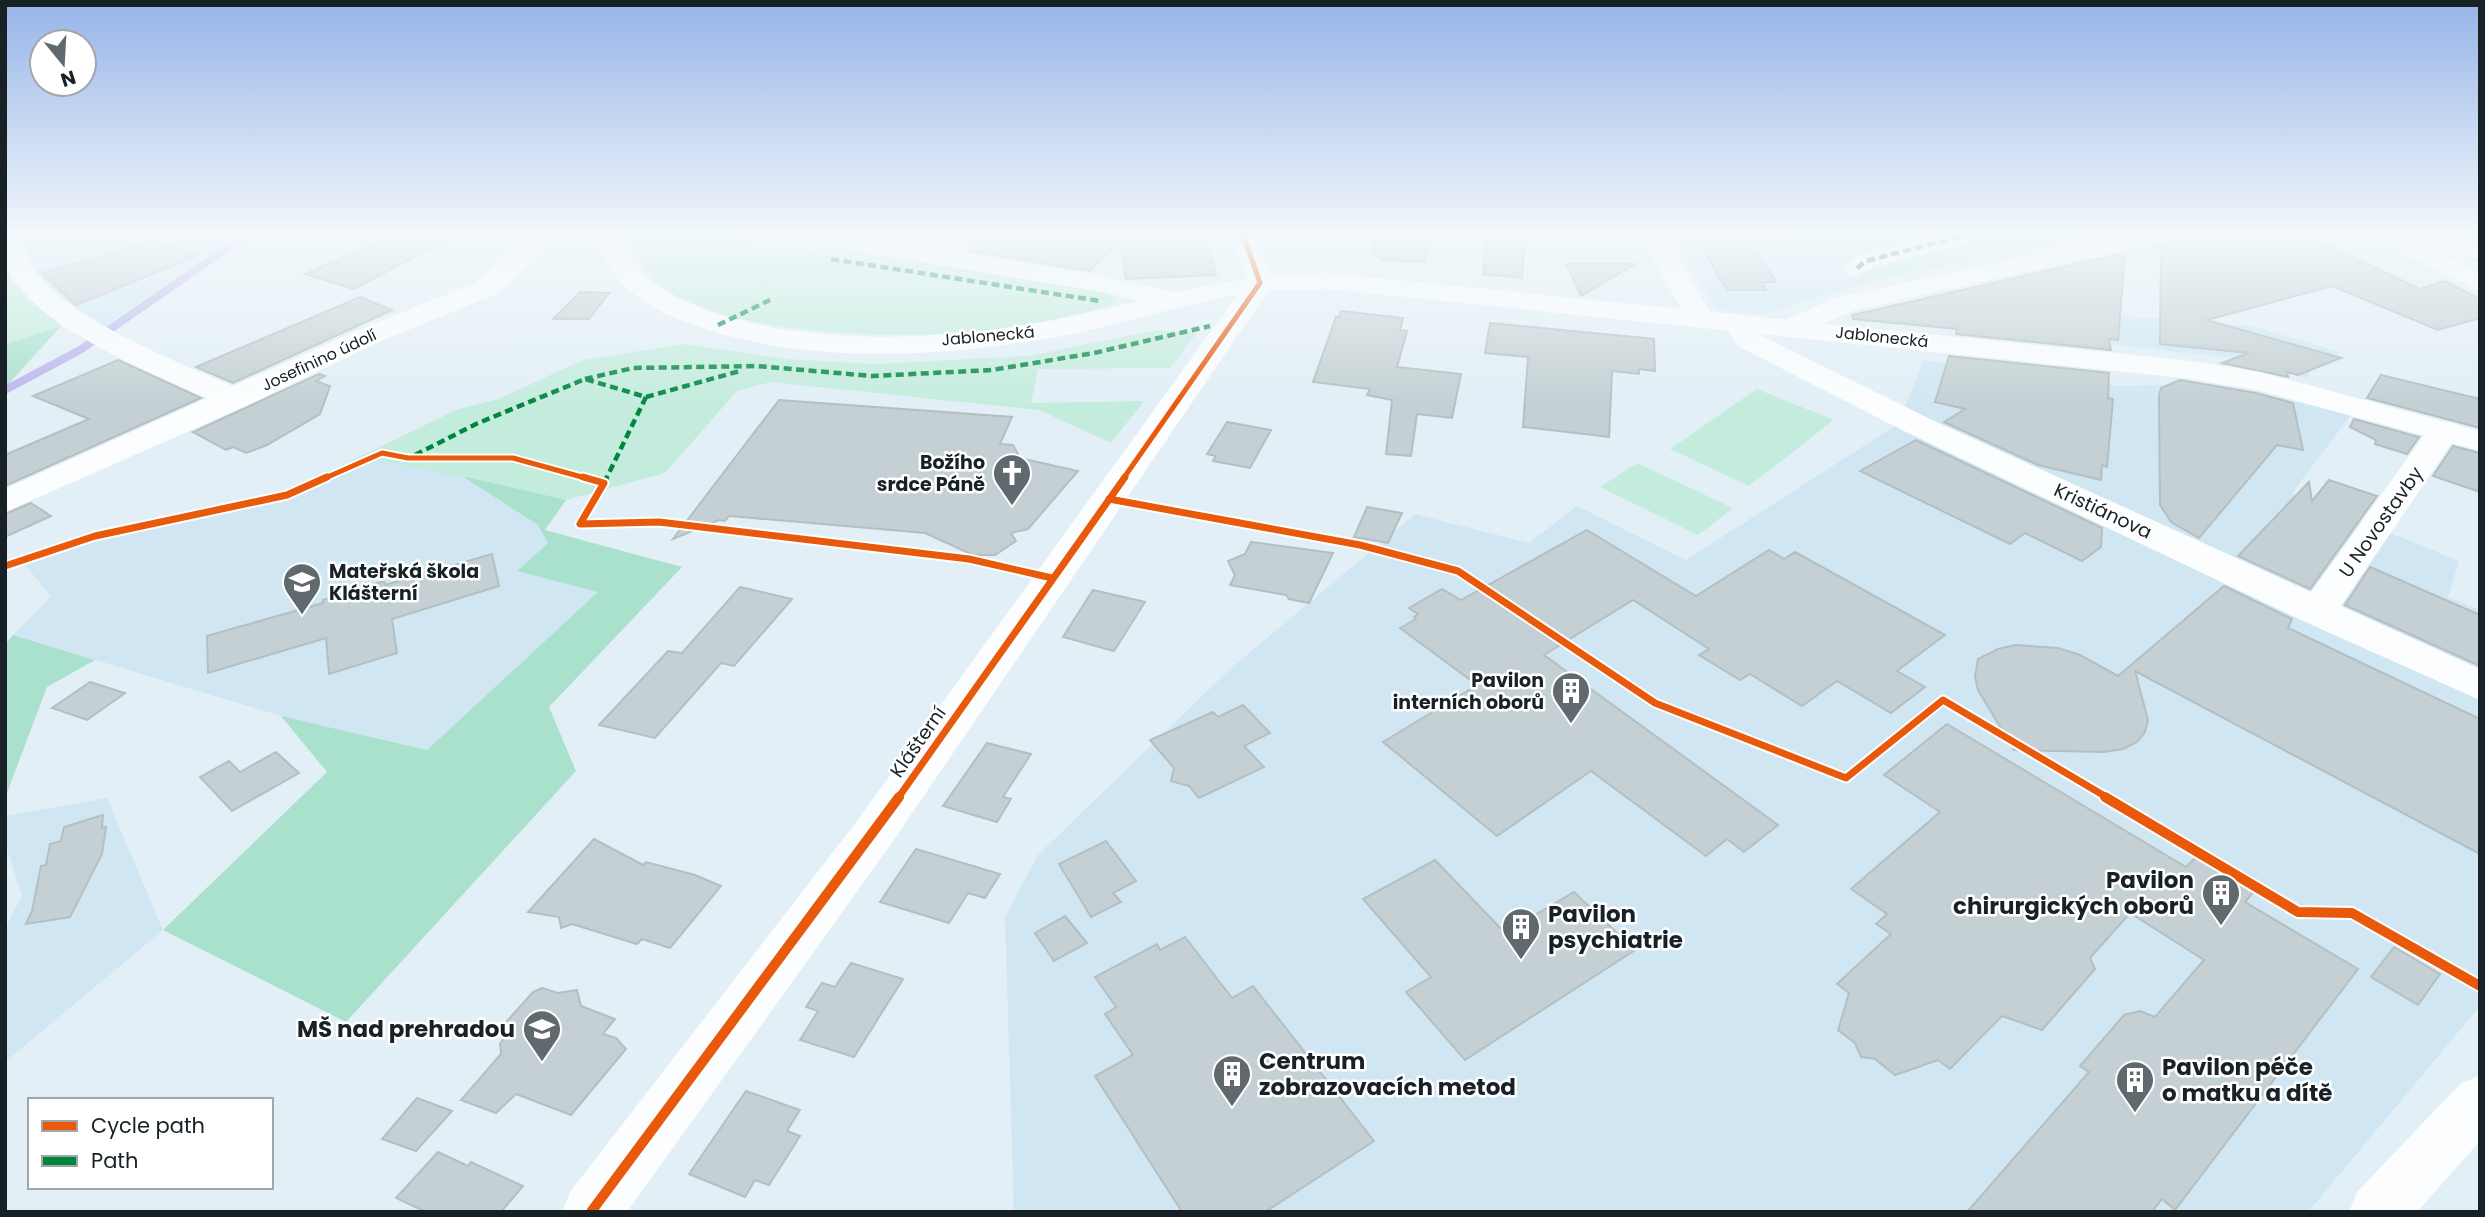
<svg xmlns="http://www.w3.org/2000/svg" width="2485" height="1217" font-family="Poppins,sans-serif">
	<style>
		.built { fill: #d0e7f3 }
		.green { fill: #c4ecdd }
		.forest { fill: #aae1cc }
		.lines { fill: none; stroke-linecap: round; stroke-linejoin: round }
		.stream { stroke: #bcb4e9; stroke-width: 8 }
		.building { fill: #c4d0d3; stroke: #b4bfc2; stroke-width: 2 }
		.street { fill: #fbfdfe; fill-rule: evenodd }
		.secondary { fill: #fbfdfe; fill-rule: evenodd }
		.tram { stroke: #cbcfd1; stroke-width: 2 }
		.quiet-far1 { stroke: #00873e; stroke-width: 4.5; stroke-dasharray: 8 4.5; stroke-linecap: butt }
		.quiet { stroke: #00873e; stroke-width: 5; stroke-dasharray: 10 5; stroke-linecap: butt }
		.cycleway-far2-casing { stroke: #fff; stroke-width: 9 }
		.cycleway-far1-casing { stroke: #fff; stroke-width: 11 }
		.cycleway-casing { stroke: #fff; stroke-width: 14 }
		.cycleway-far2 { stroke: #e8590c; stroke-width: 5 }
		.cycleway-far1 { stroke: #e8590c; stroke-width: 7 }
		.cycleway { stroke: #e8590c; stroke-width: 10 }
		.labels { text-anchor: middle; dominant-baseline: central; stroke-width: 5; stroke-linejoin: round; paint-order: stroke }
		.far-street-label { font-size: 16px; fill: #182125; stroke: #fff }
		.poi-label { font-size: 19px; font-weight: bold; fill: #182125; stroke: #fff; text-anchor: end }
		.street-label { font-size: 19px; fill: #182125; stroke: #fff }
		.near-poi-label { font-size: 23px; font-weight: bold; fill: #182125; stroke: #fff; text-anchor: start }
	</style>
	<rect width="100%" height="100%" fill="#e2eff6"/>
	<!-- built -->
	<g class="built">
		<polygon points="5,235 237,235 101,329 53,298 5,244"/>
		<polygon points="1673,235 1832,235 1867,283 1762,314 1717,310"/>
		<polygon points="2093,314 2254,326 2341,353 2312,369 2307,378 2234,358 2108,344"/>
		<polygon points="1923,361 1996,366 2118,386 2185,384 2301,403 2351,415 2292,493 2459,561 2448,597 2480,610 2480,1006 2308,1212 1014,1212 1005,917 1038,855 1230,669 1415,514 1529,543 1577,506 1686,560 1898,424"/>
		<polygon points="374,459 462,476 538,525 548,543 518,570 599,592 427,750 281,716 13,635 51,597 23,562 85,542 272,500 328,482"/>
		<polygon points="107,798 163,930 5,1062 5,928 22,896 5,842 5,816"/>
	</g>
	<!-- green -->
	<g class="green">
		<path d="M636,235H717L784,257L846,246L1112,294L1118,300L1110,306C1074,315 1037,326 1000,330C915,339 702,341 646,271C639,262 638,246 636,235Z"/>
		<polygon points="1832,235 2085,235 1867,283"/>
		<polygon points="5,261 13,283 61,326 5,344"/>
		<polygon points="1157,330 1197,333 1170,368 1038,369 1031,403 1144,401 1111,443 1039,410 770,382 737,391 665,473 566,500 374,459 293,489 456,410 498,399 583,360 684,344 787,359 875,364 1029,356"/>
		<polygon points="1757,389 1834,420 1749,486 1670,449"/>
		<polygon points="1637,463 1733,508 1698,535 1600,487"/>
	</g>
	<!-- forest -->
	<g class="forest">
		<polygon points="61,326 5,388 5,344"/>
		<polygon points="462,476 566,500 545,530 682,567 549,707 576,771 346,1022 163,930 327,772 281,716 427,750 598,592 517,571 548,543 538,525"/>
		<polygon points="13,635 95,660 47,687 5,798 5,644"/>
	</g>
	<g class="lines">
		<!-- stream -->
		<polyline class="stream" points="5,390 80,350 246,235"/>
	</g>
	<!-- building -->
	<g class="building">
		<polygon points="986,235 1205,235 1216,275 1126,279 1120,241 1090,271 970,251"/>
		<polygon points="1377,235 1431,235 1425,262 1383,260 1370,252"/>
		<polygon points="1488,235 1525,235 1522,278 1483,274"/>
		<polygon points="1694,235 1745,235 1776,282 1762,282 1766,290 1727,290"/>
		<polygon points="2197,235 2306,235 2420,289 2445,281 2480,299 2480,318 2438,330 2332,286 2207,320 2341,358 2298,375 2287,372 2288,377 2222,363 2249,353 2160,344 2161,248 2156,246"/>
		<polygon points="383,240 444,241 354,289 305,274"/>
		<polygon points="151,242 201,254 76,305 42,273"/>
		<polygon points="2125,253 2118,340 2109,339 2111,350 1956,334 1957,329 1853,319 1852,315"/>
		<polygon points="1566,264 1635,264 1581,296"/>
		<polygon points="580,292 609,293 589,319 553,319"/>
		<polygon points="360,297 392,310 233,383 196,367"/>
		<polygon points="1341,311 1403,318 1400,330 1407,331 1397,367 1461,374 1452,418 1417,414 1411,456 1386,454 1392,400 1367,395 1370,389 1313,382 1336,317 1339,317"/>
		<polygon points="1490,323 1654,339 1655,371 1639,369 1639,374 1612,371 1609,437 1523,427 1528,357 1485,353"/>
		<polygon points="1949,356 2109,373 2108,398 2113,399 2107,467 2102,465 2101,480 2038,465 1944,422 1965,409 1935,402"/>
		<polygon points="118,360 201,398 5,486 5,455 89,419 33,396"/>
		<polygon points="319,374 325,376 316,381 330,386 320,414 267,445 246,453 233,447 226,450 193,432"/>
		<polygon points="2381,375 2480,399 2480,428 2367,398"/>
		<polygon points="2180,380 2256,393 2293,403 2303,450 2277,445 2199,538 2171,522 2160,505 2159,395 2161,388"/>
		<polygon points="779,400 1012,417 1000,444 1013,445 1020,458 1078,471 1028,529 1011,533 1016,541 995,555 973,555 925,533 729,516 725,521 719,520 673,539"/>
		<polygon points="2354,419 2419,437 2407,454 2375,444 2376,440 2350,427"/>
		<polygon points="1227,422 1271,430 1250,468 1213,461 1216,456 1207,454"/>
		<polygon points="1916,440 2102,528 2101,547 2082,561 2025,533 2010,544 1860,471"/>
		<polygon points="2453,446 2480,453 2480,492 2433,476"/>
		<polygon points="2329,480 2377,496 2310,589 2238,556 2309,482 2312,501"/>
		<polygon points="31,503 51,516 5,537 5,514"/>
		<polygon points="1367,507 1402,513 1388,543 1354,537"/>
		<polygon points="1587,530 1696,596 1769,550 1784,559 1795,552 1945,635 1897,671 1925,687 1891,713 1837,681 1802,706 1750,674 1740,680 1699,655 1709,649 1633,600 1544,655 1778,825 1744,852 1727,839 1706,856 1591,771 1497,836 1383,742 1477,685 1400,628 1416,619 1414,617 1418,614 1409,608 1442,589 1461,600"/>
		<polygon points="1251,542 1333,553 1309,603 1289,599 1286,595 1230,585 1235,575 1228,561 1245,554"/>
		<polygon points="492,554 499,586 392,619 397,653 329,674 326,638 208,673 207,636 323,603 323,600 384,581 385,585"/>
		<polygon points="2370,567 2480,615 2480,666 2345,605"/>
		<polygon points="2224,586 2292,619 2288,628 2480,719 2480,854 2135,671 2148,720 2145,732 2137,742 2123,749 2104,752 2014,750 1978,690 1975,677 1978,659 1998,649 2015,645 2058,648 2080,655 2118,676"/>
		<polygon points="740,587 792,599 734,666 721,663 655,738 599,725 668,651 682,653"/>
		<polygon points="1093,590 1145,602 1114,651 1063,637"/>
		<polygon points="90,682 125,693 87,720 52,708"/>
		<polygon points="1243,705 1270,733 1244,746 1264,767 1199,798 1189,786 1171,781 1174,768 1150,740 1213,712 1218,717"/>
		<polygon points="1947,724 2186,867 2198,855 2256,889 2245,902 2358,969 2175,1210 2162,1199 2152,1212 1967,1212 2089,1072 2080,1066 2124,1015 2140,1011 2155,1017 2204,960 2130,913 2090,958 2095,969 2042,1030 2002,1016 1950,1069 1938,1060 1895,1075 1875,1059 1861,1057 1855,1043 1838,1030 1849,993 1837,984 1891,934 1876,924 1887,914 1851,889 1940,812 1884,775"/>
		<polygon points="987,743 1031,754 1003,797 1011,799 997,822 943,806"/>
		<polygon points="276,752 299,773 232,811 200,777 229,761 240,772"/>
		<polygon points="103,815 102,828 106,827 102,854 70,917 26,924 32,911 41,866 46,865 50,844 61,841 64,827"/>
		<polygon points="594,839 643,865 646,862 695,875 721,886 670,948 642,939 637,944 572,924 561,928 559,917 528,912"/>
		<polygon points="1106,841 1136,881 1113,893 1121,902 1091,917 1059,864"/>
		<polygon points="916,849 953,860 1000,874 985,898 968,893 949,923 880,902"/>
		<polygon points="1435,860 1505,933 1574,892 1635,950 1465,1060 1406,992 1431,977 1363,899"/>
		<polygon points="1065,916 1087,943 1054,961 1035,933"/>
		<polygon points="1185,937 1232,998 1253,986 1374,1141 1265,1212 1182,1212 1095,1076 1133,1055 1105,1014 1116,1007 1095,977 1157,944 1160,950"/>
		<polygon points="2394,947 2440,974 2418,1005 2371,977"/>
		<polygon points="851,963 903,979 854,1057 800,1040 818,1011 806,1007 822,983 835,987"/>
		<polygon points="542,988 558,993 577,990 581,1006 615,1019 603,1034 616,1038 626,1049 571,1115 516,1094 496,1113 461,1100 501,1054 500,1044 508,1032 507,1021 533,992"/>
		<polygon points="746,1091 800,1110 787,1131 800,1136 769,1185 755,1180 745,1197 689,1174"/>
		<polygon points="417,1098 452,1111 416,1151 382,1139"/>
		<polygon points="438,1152 468,1166 471,1162 523,1186 501,1212 426,1212 396,1198"/>
	</g>
	<g class="lines">
		<!-- street -->
		<g class="street">
			<path d="M5,235H23C25,243 26,253 30,261C54,314 180,363 233,386L361,329L474,283L530,235H558L514,280L494,295L381,341L246,406L5,512V489L207,398C150,372 34,327 6,267C3,259 5,244 5,235Z"/>
			<polygon points="829,235 859,235 1097,275 1182,294 1186,300 1182,306 1172,308 1097,291 854,251 845,249"/>
			<polygon points="1230,235 1256,235 1274,283 1270,289 1250,289"/>
			<polygon points="1640,235 1666,235 1713,318 1709,324 1699,327 1689,324"/>
			<polygon points="1936,235 1979,235 1975,241 1875,267 1857,276 1847,274 1843,268 1857,255"/>
			<polygon points="2121,235 2169,235 2165,241 2156,243 1855,310 1790,337 1780,334 1775,328 1780,322 1836,298"/>
			<polygon points="2418,235 2451,235 2480,249 2480,268 2422,241"/>
			<polygon points="1736,313 1746,316 1758,334 1928,418 2311,592 2432,424 2444,421 2456,424 2460,431 2341,606 2480,669 2480,700 2303,621 1906,432 1738,346 1722,322 1726,316"/>
		</g>
		<!-- secondary -->
		<g class="secondary">
			<path d="M599,235H625C631,273 662,292 696,306C807,351 962,340 1078,315C1162,297 1241,272 1328,273L2184,360L2260,372L2480,431V451L2257,390L2184,378L1328,289L1268,291L889,847L627,1212H562L570,1192L857,821L1237,295C1183,304 1130,322 1077,333C954,358 796,368 678,319C640,303 604,279 599,235Z"/>
			<polygon points="2375,235 2407,235 2480,273 2480,292 2379,241"/>
			<polygon points="2480,1076 2480,1141 2417,1212 2349,1212 2357,1192 2461,1083"/>
		</g>
		<!-- tram -->
		<polyline class="tram" points="2425,235 2480,263"/>
		<!-- quiet-far1 -->
		<g class="quiet-far1">
			<polyline points="831,259 1100,301"/>
			<polyline points="1857,268 1866,261 1966,235"/>
			<polyline points="718,325 770,300"/>
			<polyline points="585,379 633,368 757,366 872,376 992,370 1094,353 1210,326"/>
			<polyline points="646,397 740,371"/>
			<polyline points="415,455 476,424 585,379 646,397 606,479"/>
		</g>
		<!-- quiet -->
		<polyline class="quiet" points="600,482 604,483 607,477"/>
		<defs>
			<g id="cycleway-far2">
				<polyline points="323,479 382,453 408,458 513,458 589,479"/>
				<polyline points="1123,479 1260,283 1243,235"/>
			</g>
			<g id="cycleway-far1">
				<polyline points="583,477 604,483 580,524 659,522 969,559 1052,578"/>
				<polyline points="1109,499 1360,545 1458,571 1655,703 1846,778 1943,700 2108,798"/>
				<polyline points="5,566 95,536 287,495 327,477"/>
				<polyline points="898,798 1125,477"/>
			</g>
			<g id="cycleway">
				<polyline points="2105,797 2298,912 2352,913 2480,986"/>
				<polyline points="591,1212 899,797"/>
			</g>
		</defs>
		<!-- cycleway-far2 casing -->
		<use href="#cycleway-far2" class="cycleway-far2-casing"/>
		<!-- cycleway-far1 casing -->
		<use href="#cycleway-far1" class="cycleway-far1-casing"/>
		<!-- cycleway casing -->
		<use href="#cycleway" class="cycleway-casing"/>
		<!-- cycleway-far2 -->
		<use href="#cycleway-far2" class="cycleway-far2"/>
		<!-- cycleway-far1 -->
		<use href="#cycleway-far1" class="cycleway-far1"/>
		<!-- cycleway -->
		<use href="#cycleway" class="cycleway"/>
	</g>
	<!-- sky -->
	<linearGradient id="sky" x2="0" y2="1"><stop stop-color="#96b4e8"/><stop offset="0.58" stop-color="#f2f8fb"/><stop offset="1" stop-color="#f2f8fb" stop-opacity="0"/></linearGradient>
	<rect width="2485" height="405" fill="url(#sky)"/>
	<!-- icons -->
	<defs>
		<symbol id="church-pin" viewBox="-11 -11 22 30"><path d="M0 17L-7.5 6A9.5 9.5 0 1 1 7.5 6Z" fill="#5f696e" stroke="#fff"/><path d="M-1.2-6h2.4v3.5h3.3v2.4h-3.3V6h-2.4V-.1h-3.3v-2.4h3.3Z" fill="#fff"/></symbol>
		<symbol id="school-pin" viewBox="-11 -11 22 30"><path d="M0 17L-7.5 6A9.5 9.5 0 1 1 7.5 6Z" fill="#5f696e" stroke="#fff"/><path d="M0-5L7-2L0 1L-7-2ZM-4 1L0 2.5L4 1V4Q0 6-4 4Z" fill="#fff"/></symbol>
		<symbol id="building-pin" viewBox="-11 -11 22 30"><path d="M0 17L-7.5 6A9.5 9.5 0 1 1 7.5 6Z" fill="#5f696e" stroke="#fff"/><path d="M-4-6H4V6H1V3H-1V6H-4ZM-2.5-4.3h1.7v1.8h-1.7ZM.8-4.3h1.7v1.8H.8ZM-2.5-1h1.7V.8h-1.7ZM.8-1h1.7V.8H.8Z" fill="#fff"/></symbol>
	</defs>
	<g fill-rule="evenodd">
		<use href="#church-pin" x="990" y="451" width="44" height="60"/>
		<use href="#school-pin" x="280" y="560" width="44" height="60"/>
		<use href="#building-pin" x="1549" y="669" width="44" height="60"/>
		<use href="#building-pin" x="2199" y="871" width="44" height="60"/>
		<use href="#building-pin" x="1499" y="905" width="44" height="60"/>
		<use href="#school-pin" x="520" y="1007" width="44" height="60"/>
		<use href="#building-pin" x="1210" y="1052" width="44" height="60"/>
		<use href="#building-pin" x="2113" y="1058" width="44" height="60"/>
	</g>
	<g class="labels">
		<!-- far-street labels -->
		<g class="far-street-label">
			<text transform="translate(988 336) rotate(-5)">Jablonecká</text>
			<text transform="translate(1882 337) rotate(6)">Jablonecká</text>
			<text transform="translate(319 360) rotate(-25)">Josefinino údolí</text>
		</g>
		<!-- poi labels -->
		<g class="poi-label">
			<text x="985" y="462">Božího<tspan x="985" dy="22">srdce Páně</tspan></text>
			<text x="329" y="571" text-anchor="start">Mateřská škola<tspan x="329" dy="22">Klášterní</tspan></text>
			<text x="1544" y="680">Pavilon<tspan x="1544" dy="22">interních oborů</tspan></text>
		</g>
		<!-- street labels -->
		<g class="street-label">
			<text transform="translate(2103 511) rotate(25)">Kristiánova</text>
			<text transform="translate(2381 522) rotate(-55)">U Novostavby</text>
			<text transform="translate(918 742) rotate(-55)">Klášterní</text>
		</g>
		<!-- near-poi labels -->
		<g class="near-poi-label">
			<text x="2194" y="880" text-anchor="end">Pavilon<tspan x="2194" dy="26">chirurgických oborů</tspan></text>
			<text x="1548" y="914">Pavilon<tspan x="1548" dy="26">psychiatrie</tspan></text>
			<text x="515" y="1029" text-anchor="end">MŠ nad prehradou</text>
			<text x="1259" y="1061">Centrum<tspan x="1259" dy="26">zobrazovacích metod</tspan></text>
			<text x="2162" y="1067">Pavilon péče<tspan x="2162" dy="26">o matku a dítě</tspan></text>
		</g>
	</g>
	<!-- border -->
	<rect width="2485" height="1217" fill="none" stroke="#182125" stroke-width="14"/>
	<!-- legend -->
	<rect x="28" y="1098" width="245" height="91" fill="#ffffff" stroke="#a3a6a8" stroke-width="2"/>
	<rect x="42" y="1121" width="35" height="10" fill="#e8590c" stroke="#a3a6a8" stroke-width="2"/>
	<text x="91" y="1133" font-size="21" fill="#182125">Cycle path</text>
	<rect x="42" y="1156" width="35" height="10" fill="#00873e" stroke="#a3a6a8" stroke-width="2"/>
	<text x="91" y="1168" font-size="21" fill="#182125">Path</text>
	<!-- north arrow -->
	<g transform="translate(63 63) rotate(162)"><circle r="33" fill="#ffffff" stroke="#a3a6a8" stroke-width="2"/>
	<path d="M0-5L12 26L0 18L-12 26Z" fill="#5f696e"/>
	<text y="-10" font-size="19" font-weight="bold" text-anchor="middle" fill="#182125">N</text>
	</g>
</svg>
